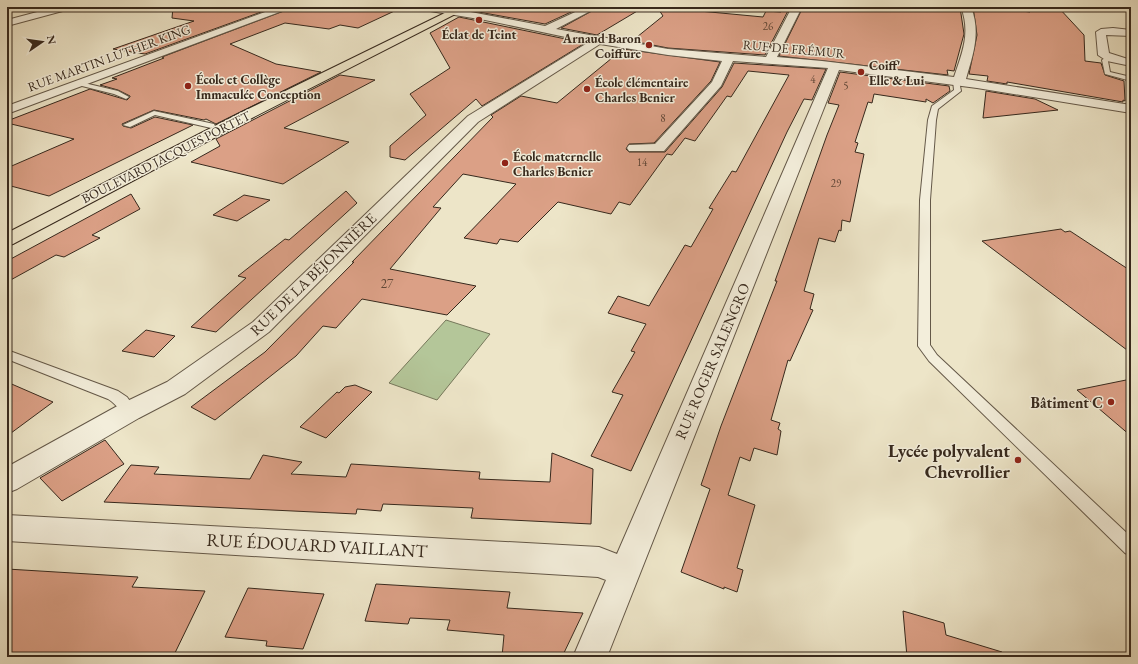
<svg xmlns="http://www.w3.org/2000/svg" width="1138" height="664" font-family="'EB Garamond',serif">
	<style>
		.green { fill: #b4c699; stroke: #76785b }
		.building { fill: #dba086; stroke: #37291d }
		.lines { fill: none; stroke-linecap: round; stroke-linejoin: round }
		.lane-casing { stroke: #645848; stroke-width: 2 }
		.street-casing { stroke: #645848; stroke-width: 2 }
		.primary-casing { stroke: #37291d; stroke-width: 2 }
		.lane { fill: #f3eedb; fill-rule: evenodd }
		.street { fill: #f3eedb; fill-rule: evenodd }
		.primary { fill: #ede5c8; fill-rule: evenodd }
		.poi-dot { fill: #8f2418; stroke: #f3eedb; stroke-width: 1.5 }
		.labels { text-anchor: middle; dominant-baseline: central; stroke-width: 3; stroke-linejoin: round; paint-order: stroke }
		.far-number-label { font-size: 11px; fill: #604737 }
		.far-poi-label { font-size: 13px; font-weight: bold; fill: #37291d; stroke: #f3eedb; text-anchor: start }
		.far-street-label { font-size: 13px; fill: #37291d; stroke: #f3eedb }
		.number-label { font-size: 13px; fill: #604737 }
		.street-label { font-size: 15px; fill: #37291d; stroke: #f3eedb }
		.poi-label { font-size: 15px; font-weight: bold; fill: #37291d; stroke: #f3eedb; text-anchor: end }
		.near-poi-label { font-size: 18px; font-weight: bold; fill: #37291d; stroke: #f3eedb; text-anchor: end }
		.near-street-label { font-size: 18px; fill: #37291d; stroke: #f3eedb }
	</style>
	<rect width="100%" height="100%" fill="#ede5c8"/>
	<filter id="stains"><feTurbulence type="fractalNoise" baseFrequency=".005" numOctaves="4"/><feColorMatrix values="0 0 0 0 .2 0 0 0 0 .09 0 0 0 0 .02 0 0 0 .5 -.17"/></filter>
	<radialGradient id="worn" r=".72"><stop offset=".6" stop-color="#630" stop-opacity="0"/><stop offset="1" stop-color="#630" stop-opacity=".3"/></radialGradient>
	<!-- green -->
	<polygon class="green" points="446,320 490,334 437,400 389,383"/>
	<!-- building -->
	<g class="building">
		<polygon points="173,7 275,7 145,54 113,49 194,21 172,18"/>
		<polygon points="294,7 403,7 358,28 340,25 329,29 285,23 230,44 276,64 321,72 216,124 206,119 204,120 154,110 122,124 123,126 131,128 155,117 193,125 49,196 7,185 7,168 74,139 7,123 7,121 90,89 127,100 130,97 130,96 118,90 100,85 117,79 112,78 164,58 162,57"/>
		<polygon points="483,7 582,7 545,24 473,11"/>
		<polygon points="599,7 644,7 597,35 561,28"/>
		<polygon points="657,7 763,17 766,11 781,12 781,7 790,7 765,55 668,48 632,41 663,16"/>
		<polygon points="803,7 960,7 964,34 954,71 947,70 948,75 779,56"/>
		<polygon points="973,7 989,7 1030,12 1030,7 1058,7 1084,35 1085,61 1101,63 1105,75 1124,81 1125,101 1123,100 1123,102 1007,82 1007,84 987,81 988,76 969,74 977,35"/>
		<polygon points="459,17 585,43 482,106 476,99 405,160 390,157 390,146 426,115 410,94 450,68 430,33"/>
		<polygon points="623,49 720,62 711,81 654,143 629,144 626,149 629,152 665,152 722,87 734,63 826,69 812,100 804,99 787,132 631,471 591,456 623,395 612,392 635,352 631,351 646,324 608,313 618,296 649,306 685,245 691,247 713,209 709,208 732,171 736,172 789,75 748,71 731,97 727,96 695,141 685,138 672,155 667,154 630,205 619,202 611,214 558,202 518,242 500,239 497,244 464,238 516,184 463,174 433,207 441,208 390,269 476,286 447,315 362,299 336,328 323,326 296,356 215,420 191,407 265,352 354,262 352,262 493,117 491,115 521,96 557,103"/>
		<polygon points="840,72 949,86 950,91 933,103 926,99 926,102 874,94 872,103 868,102 855,142 858,143 855,152 864,154 850,222 842,220 841,231 839,230 835,242 819,238 804,291 814,294 810,309 813,310 790,361 788,360 771,420 780,423 778,429 781,431 777,455 754,448 750,461 740,457 728,495 755,505 737,568 743,570 737,592 724,587 724,589 681,572 710,489 701,485 721,426 777,281 775,281 827,135 839,105 828,103"/>
		<polygon points="340,75 375,80 284,128 349,142 283,184 191,162 220,146 216,139"/>
		<polygon points="986,91 1035,99 1058,110 983,118"/>
		<polygon points="346,191 357,203 216,332 191,327 246,278 238,276 285,239 289,240"/>
		<polygon points="131,194 140,209 92,235 100,238 64,257 56,255 7,282 7,261"/>
		<polygon points="244,195 270,200 237,221 213,215"/>
		<polygon points="1061,229 1065,232 1070,231 1131,271 1131,353 982,241"/>
		<polygon points="146,330 175,336 154,357 122,351"/>
		<polygon points="1131,379 1131,436 1077,390"/>
		<polygon points="7,382 53,402 7,436"/>
		<polygon points="355,385 372,392 326,438 300,427 337,392 339,393 345,387"/>
		<polygon points="105,440 124,464 62,501 40,478"/>
		<polygon points="552,453 593,469 591,524 471,518 473,508 383,504 381,511 357,509 356,514 104,502 131,465 159,467 154,474 250,479 263,455 302,462 291,474 346,477 351,464 480,472 479,479 550,482"/>
		<polygon points="7,569 138,577 132,587 205,591 173,657 7,657"/>
		<polygon points="376,584 510,592 507,608 583,613 562,657 502,657 504,635 447,630 450,620 410,618 408,624 365,621"/>
		<polygon points="248,588 324,594 303,649 266,646 267,641 225,637"/>
		<polygon points="903,611 944,623 946,635 1002,652 1002,657 907,657"/>
	</g>
	<g class="lines">
		<defs>
			<g id="lane">
				<polygon points="1105,58 1111,57 1114,59 1108,61 1110,72 1131,77 1131,81 1105,74 1102,60"/>
				<polygon points="956,79 959,81 961,91 938,109 936,120 930,200 930,345 937,355 1131,537 1131,556 1125,553 929,361 918,346 920,200 928,120 932,106 954,90 953,81"/>
				<polygon points="80,82 118,91 129,97 126,99 114,94 78,85 77,84"/>
				<polygon points="154,111 214,124 215,126 211,128 155,115 130,127 123,125"/>
				<path d="M7,350L118,391L127,397L137,411L135,415C124,418 117,404 108,399L7,359Z"/>
			</g>
			<g id="street">
				<polygon points="56,7 72,7 70,9 7,26 7,20"/>
				<polygon points="279,7 293,7 7,114 7,106"/>
				<path d="M419,7L455,9L545,26L586,7H598L556,29L668,49L766,57L792,7H802L777,57L822,61L954,77C962,53 971,33 961,7H971C981,33 973,54 966,79L1131,105V113L977,88L839,70L607,657H573L606,580L598,577L7,541V515L599,547L617,554L828,68L733,61L721,86L664,151H629L627,148L629,145L655,144L712,82L722,61L668,55L600,44L478,122L269,332L185,394L139,418L17,489L7,493V467L121,404L167,382L253,322L468,116L589,42L485,20L424,10Z"/>
				<polygon points="1113,28 1131,30 1131,36 1106,35 1109,53 1131,60 1131,66 1107,61 1098,55 1096,32 1101,29"/>
			</g>
			<polygon id="primary" points="457,7 469,7 252,118 13,244 7,246 7,233 242,112"/>
		</defs>
		<!-- lane casing -->
		<use href="#lane" class="lane-casing"/>
		<!-- street casing -->
		<use href="#street" class="street-casing"/>
		<!-- primary casing -->
		<use href="#primary" class="primary-casing"/>
		<!-- lane -->
		<use href="#lane" class="lane"/>
		<!-- street -->
		<use href="#street" class="street"/>
		<!-- primary -->
		<use href="#primary" class="primary"/>
	</g>
	<!-- markers -->
	<g class="poi-dot">
		<circle cx="479" cy="20" r="4"/>
		<circle cx="649" cy="45" r="4"/>
		<circle cx="861" cy="72" r="4"/>
		<circle cx="188" cy="86" r="4"/>
		<circle cx="587" cy="89" r="4"/>
		<circle cx="505" cy="163" r="4"/>
		<circle cx="1111" cy="402" r="4"/>
		<circle cx="1018" cy="460" r="4"/>
	</g>
	<g class="labels">
		<!-- far-number labels -->
		<g class="far-number-label">
			<text x="768" y="26">26</text>
			<text x="813" y="79">4</text>
			<text x="846" y="85">5</text>
			<text x="663" y="118">8</text>
			<text x="642" y="162">14</text>
			<text x="836" y="183">29</text>
		</g>
		<!-- far-poi labels -->
		<g class="far-poi-label">
			<text x="479" y="34" text-anchor="middle">Éclat de Teint</text>
			<text x="641" y="38" text-anchor="end">Arnaud Baron<tspan x="641" dy="15">Coiffure</tspan></text>
			<text x="869" y="65">Coiff'<tspan x="869" dy="15">Elle &amp; Lui</tspan></text>
			<text x="196" y="79">École et Collège<tspan x="196" dy="15">Immaculée Conception</tspan></text>
			<text x="595" y="82">École élémentaire<tspan x="595" dy="15">Charles Benier</tspan></text>
			<text x="513" y="156">École maternelle<tspan x="513" dy="15">Charles Benier</tspan></text>
		</g>
		<!-- far-street labels -->
		<g class="far-street-label">
			<text transform="translate(794 49) rotate(5)">RUE DE FRÉMUR</text>
			<text transform="translate(109 58) rotate(-20)">RUE MARTIN LUTHER KING</text>
			<text transform="translate(166 157) rotate(-27)">BOULEVARD JACQUES PORTET</text>
		</g>
		<!-- number labels -->
		<g class="number-label">
			<text x="387" y="283">27</text>
		</g>
		<!-- street labels -->
		<g class="street-label">
			<text transform="translate(313 274) rotate(-44)">RUE DE LA BÉJONNIÈRE</text>
			<text transform="translate(712 361) rotate(-67)">RUE ROGER SALENGRO</text>
		</g>
		<!-- poi labels -->
		<g class="poi-label">
			<text x="1103" y="402">Bâtiment C</text>
		</g>
		<!-- near-poi labels -->
		<g class="near-poi-label">
			<text x="1010" y="450">Lycée polyvalent<tspan x="1010" dy="21">Chevrollier</tspan></text>
		</g>
		<!-- near-street labels -->
		<g class="near-street-label">
			<text transform="translate(317 545) rotate(3)">RUE ÉDOUARD VAILLANT</text>
		</g>
	</g>
	<!-- margin -->
	<rect width="1138" height="664" fill="none" stroke="#ede5c8" stroke-width="24"/>
	<rect x="8" y="8" width="1122" height="648" fill="none" stroke="#37291d" stroke-width="2"/>
	<rect x="12" y="12" width="1114" height="640" fill="none" stroke="#37291d"/>
	<!-- north arrow -->
	<g transform="translate(42 42) rotate(77)" stroke="#f3eedb" stroke-width="3" paint-order="stroke">
	<path d="M0-3L7 15L0 10L-7 15Z" fill="#37291d"/>
	<text y="-6" font-size="11" font-weight="bold" text-anchor="middle" fill="#37291d">N</text>
	</g>
	<rect width="100%" height="100%" filter="url(#stains)"/>
	<rect width="100%" height="100%" fill="url(#worn)"/>
</svg>
